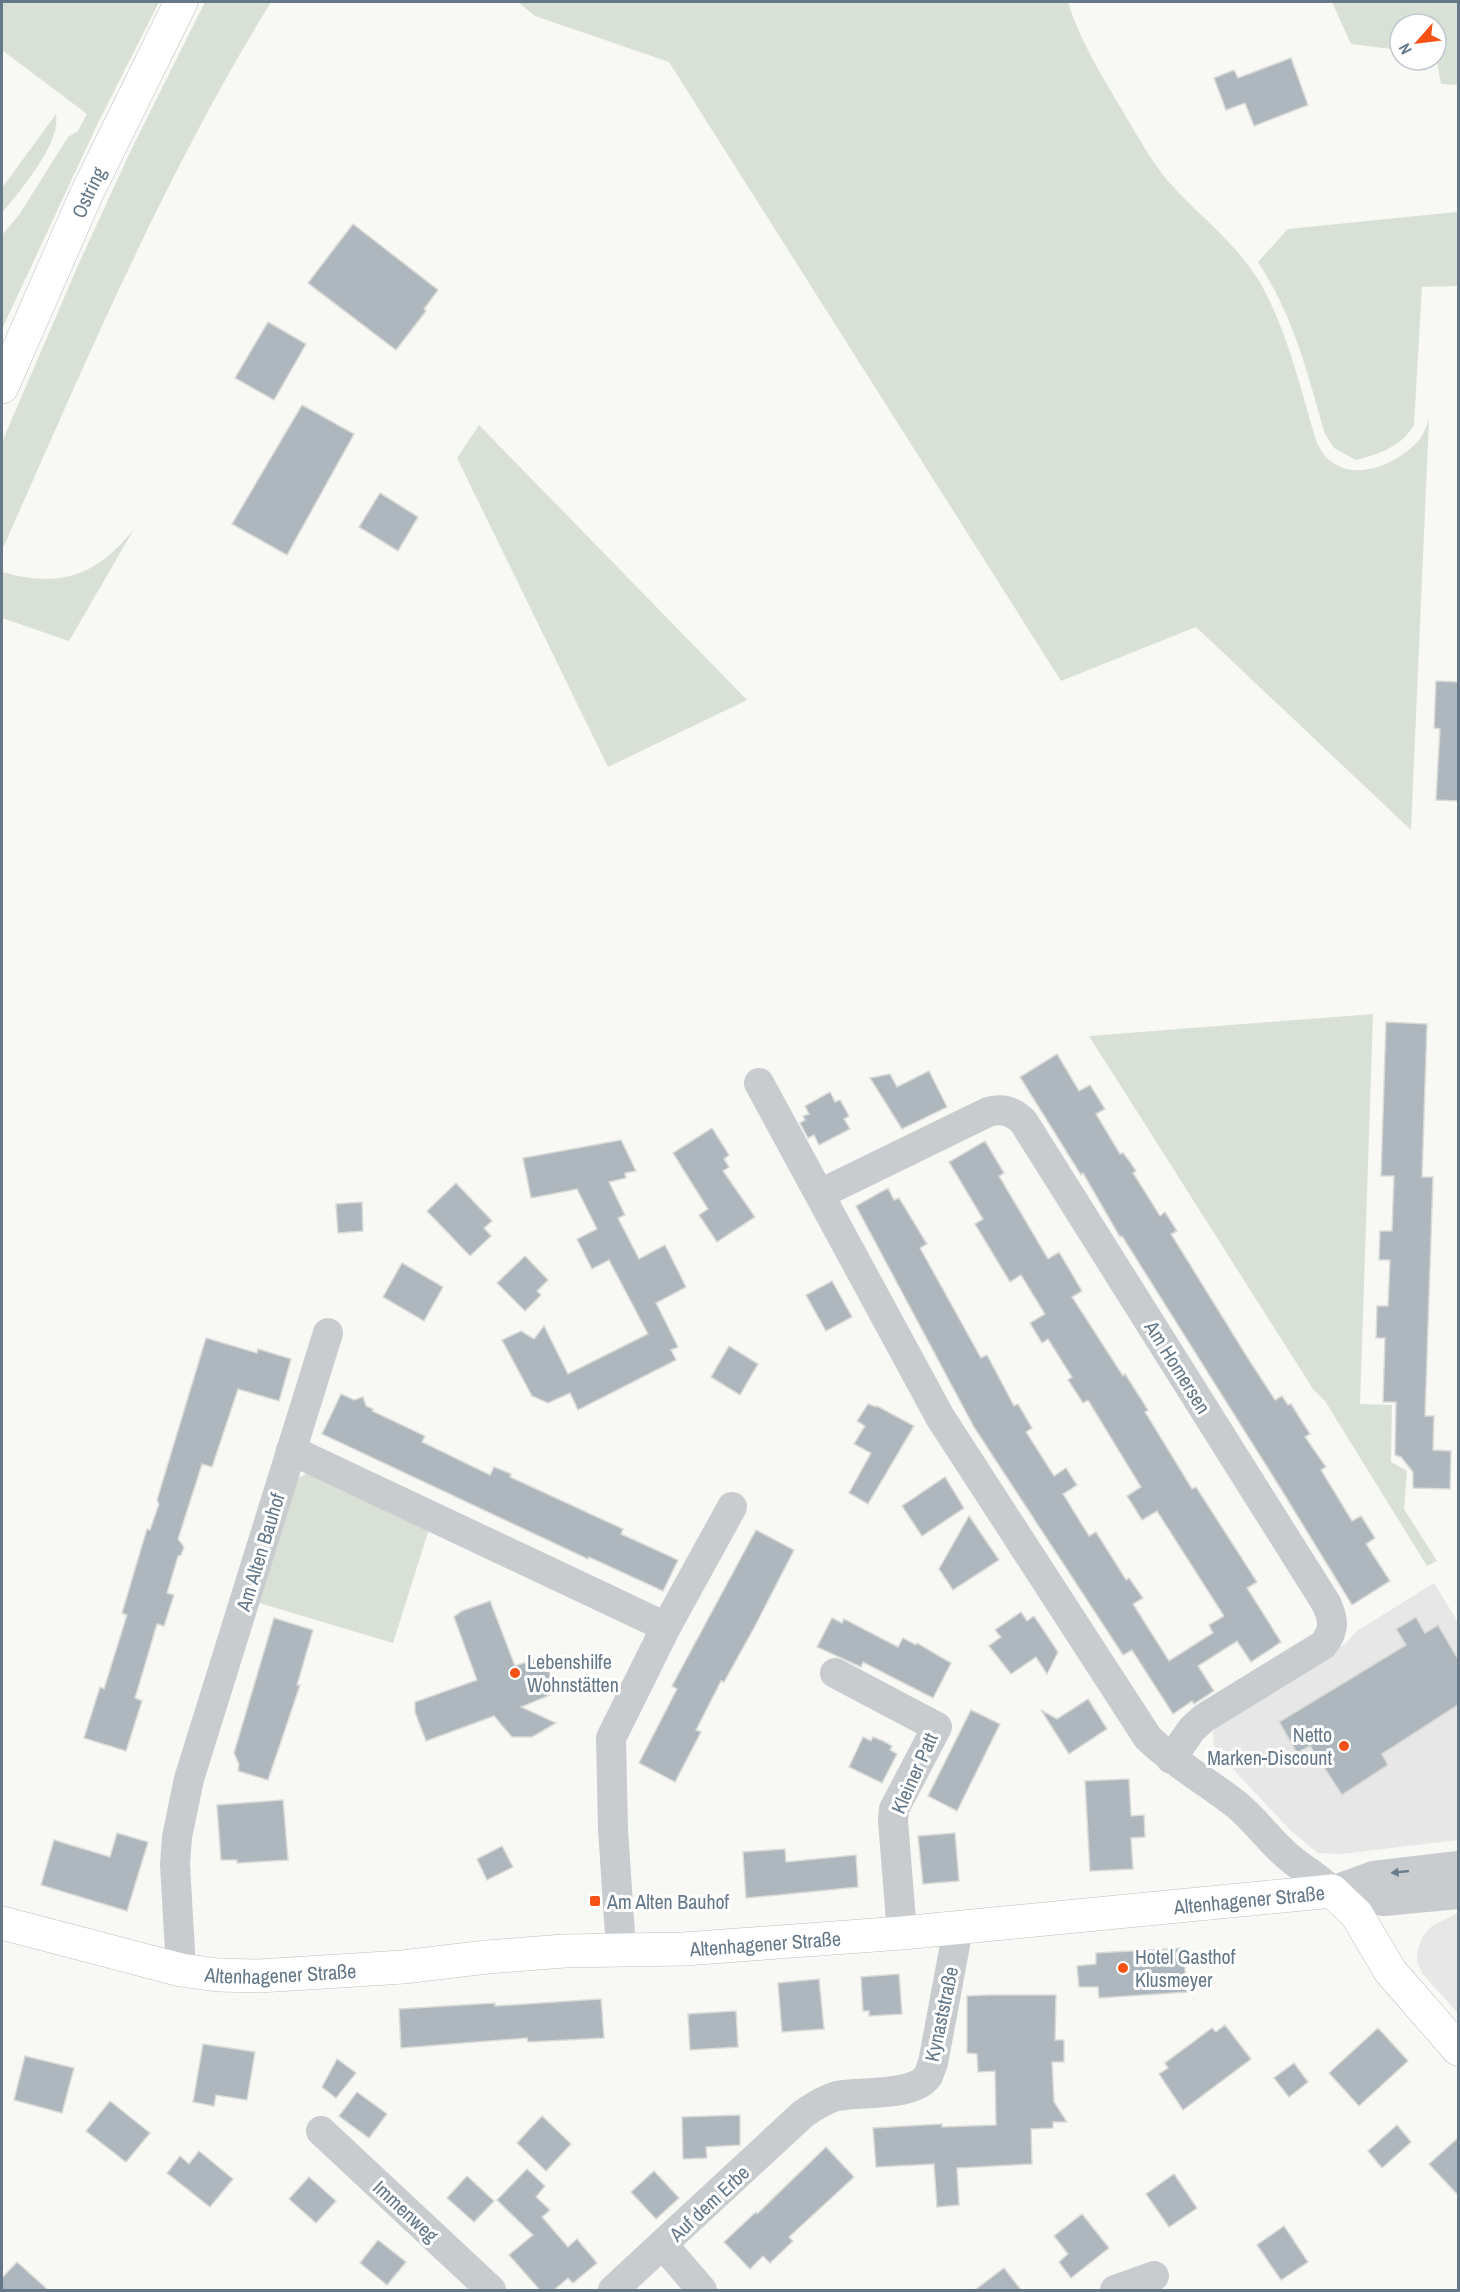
<svg xmlns="http://www.w3.org/2000/svg" width="1460" height="2292" font-family="'Archivo Narrow',sans-serif">
	<style>
		.built { fill: #e6e7e6 }
		.green { fill: #d9e1d6 }
		.building { fill: #aeb7bd; stroke: #dadad7; stroke-width: 1.5 }
		.lines { fill: none; stroke-linecap: round; stroke-linejoin: round }
		.major-casing { stroke: #bbbfc3; stroke-width: 34 }
		.minor { stroke: #c8cccf; stroke-width: 30 }
		.major { stroke: #fff; stroke-width: 33 }
		.oneway { fill: #697c8c }
		.poi-dot { fill: #f65218; stroke: #fff; stroke-width: 2 }
		.labels { text-anchor: middle; dominant-baseline: central; stroke-width: 6; stroke-linejoin: round; paint-order: stroke }
		.street-label { font-size: 20px; fill: #647889; stroke: #fff }
		.poi-label { font-size: 20px; fill: #647889; stroke: #fff; text-anchor: start }
	</style>
	<rect width="100%" height="100%" fill="#f8f8f5"/>
	<!-- built -->
	<g class="built">
		<polygon points="1434,1583 1458,1622 1458,1840 1341,1854 1318,1853 1291,1831 1218,1753 1214,1746 1213,1732 1217,1724 1235,1711 1345,1644 1357,1631"/>
		<polygon points="1458,1913 1458,2013 1422,1973 1417,1961 1418,1948 1423,1936 1432,1926"/>
	</g>
	<!-- green -->
	<g class="green">
		<polygon points="2,2 159,2 98,123 2,329 2,235 19,215 68,137 78,131 87,114 2,50"/>
		<path d="M205,2H271C164,175 85,364 2,550V442L80,261L132,148Z"/>
		<path d="M518,2H1068C1080,42 1104,79 1125,115C1138,137 1151,160 1167,180C1196,213 1236,243 1259,281C1288,330 1300,389 1317,443C1320,448 1323,454 1327,458C1354,484 1398,464 1419,440C1424,434 1426,427 1429,419L1411,830L1196,627L1061,681L669,62L535,16Z"/>
		<polygon points="1332,2 1458,2 1458,85 1441,84 1436,55 1436,24 1400,24 1400,50 1351,44"/>
		<path d="M56,114C61,144 20,191 2,213V188Z"/>
		<path d="M1456,212L1458,213V286L1422,287L1414,425C1401,447 1379,454 1356,460L1334,448L1325,434C1307,372 1294,317 1258,262L1288,229Z"/>
		<polygon points="479,425 747,700 608,767 457,458"/>
		<path d="M134,529L69,641L2,618V572C59,588 96,577 134,529Z"/>
		<polygon points="1373,1014 1360,1404 1392,1405 1391,1462 1407,1471 1404,1509 1437,1561 1427,1566 1325,1401 1313,1389 1089,1036"/>
		<polygon points="306,1474 311,1474 429,1529 393,1643 256,1602 296,1479"/>
	</g>
	<!-- building -->
	<g class="building">
		<polygon points="1291,58 1308,105 1254,126 1245,103 1226,110 1214,78 1234,70 1238,78"/>
		<polygon points="353,224 438,290 424,309 426,311 396,350 308,283"/>
		<polygon points="268,322 306,344 274,400 235,378"/>
		<polygon points="302,405 354,434 287,555 232,524"/>
		<polygon points="380,493 418,517 398,551 359,527"/>
		<polygon points="1436,681 1458,682 1458,801 1436,800 1440,729 1434,728"/>
		<polygon points="1386,1022 1427,1024 1422,1177 1433,1177 1425,1416 1434,1416 1433,1450 1451,1451 1450,1489 1413,1488 1413,1472 1401,1457 1395,1455 1396,1402 1383,1402 1385,1338 1376,1338 1377,1306 1388,1306 1390,1260 1379,1260 1380,1231 1392,1231 1394,1176 1381,1176"/>
		<polygon points="1057,1054 1079,1091 1090,1085 1105,1109 1096,1114 1120,1154 1123,1153 1130,1162 1136,1171 1133,1173 1160,1216 1165,1212 1177,1231 1171,1234 1249,1360 1275,1400 1282,1396 1288,1405 1291,1404 1310,1434 1305,1437 1326,1467 1321,1470 1352,1521 1361,1516 1375,1538 1366,1544 1390,1581 1352,1605 1281,1489 1122,1236 1120,1237 1083,1173 1081,1175 1020,1077"/>
		<polygon points="929,1071 947,1107 902,1129 870,1078 890,1074 897,1087"/>
		<polygon points="830,1092 835,1102 840,1100 849,1116 844,1119 850,1129 819,1145 814,1135 808,1138 800,1123 805,1120 803,1116 809,1114 805,1106"/>
		<polygon points="712,1128 729,1155 724,1159 729,1167 723,1171 755,1217 717,1242 699,1215 708,1209 673,1153"/>
		<polygon points="621,1140 636,1171 625,1173 626,1178 609,1182 625,1215 618,1218 639,1259 665,1245 686,1287 656,1303 678,1347 671,1350 676,1360 578,1410 570,1393 548,1403 532,1396 502,1340 521,1331 534,1339 544,1326 568,1374 648,1334 609,1260 592,1269 577,1239 597,1229 577,1189 531,1198 523,1158"/>
		<polygon points="985,1141 1004,1173 999,1176 1048,1259 1059,1252 1082,1291 1072,1297 1123,1376 1125,1374 1148,1410 1145,1412 1192,1489 1196,1487 1257,1582 1247,1588 1281,1642 1251,1662 1237,1641 1198,1666 1214,1691 1194,1704 1192,1701 1173,1714 1132,1650 1123,1655 974,1427 856,1206 888,1188 894,1200 899,1198 927,1244 920,1248 981,1358 987,1355 1014,1406 1018,1404 1032,1428 1026,1432 1054,1476 1066,1468 1077,1485 1063,1494 1089,1536 1096,1532 1126,1580 1129,1578 1143,1598 1133,1604 1169,1661 1213,1633 1209,1625 1224,1616 1157,1511 1142,1520 1134,1507 1127,1496 1141,1487 1088,1400 1083,1403 1068,1380 1072,1377 1048,1339 1042,1343 1030,1323 1045,1314 1021,1275 1010,1282 975,1224 983,1219 949,1162"/>
		<polygon points="456,1183 492,1221 484,1228 491,1236 470,1256 427,1211"/>
		<polygon points="362,1202 363,1231 338,1233 336,1204"/>
		<polygon points="525,1256 548,1280 537,1291 541,1295 525,1311 497,1283"/>
		<polygon points="402,1263 443,1287 424,1321 383,1297"/>
		<polygon points="832,1281 852,1317 826,1331 806,1295"/>
		<polygon points="206,1338 257,1353 258,1349 291,1359 279,1401 238,1389 212,1467 202,1464 178,1539 184,1547 181,1555 178,1556 167,1593 174,1595 164,1626 157,1624 135,1698 142,1701 126,1751 84,1738 100,1687 104,1689 127,1615 122,1613 147,1529 150,1530 159,1504 157,1500"/>
		<polygon points="729,1346 758,1364 740,1395 711,1377"/>
		<polygon points="341,1394 354,1400 363,1397 366,1406 373,1409 372,1411 425,1436 422,1442 490,1475 494,1467 511,1474 510,1477 623,1529 621,1534 678,1560 663,1591 589,1557 588,1559 322,1434"/>
		<polygon points="868,1404 876,1407 877,1406 914,1426 868,1504 849,1493 871,1453 854,1444 865,1426 857,1421"/>
		<polygon points="945,1477 964,1508 922,1536 902,1506"/>
		<polygon points="969,1516 999,1560 953,1590 939,1569"/>
		<polygon points="756,1530 794,1550 755,1626 724,1682 721,1681 696,1730 701,1732 675,1782 639,1763 677,1689 672,1686"/>
		<polygon points="490,1601 515,1666 543,1656 557,1692 521,1707 556,1723 532,1737 512,1737 494,1716 426,1741 415,1712 415,1702 477,1680 454,1617 462,1611"/>
		<polygon points="1021,1612 1027,1621 1034,1616 1058,1652 1047,1674 1036,1657 1011,1674 989,1646 1001,1637 995,1630"/>
		<polygon points="1416,1617 1425,1633 1438,1625 1458,1659 1458,1705 1382,1754 1388,1765 1342,1795 1310,1746 1297,1753 1279,1722 1406,1645 1396,1629"/>
		<polygon points="274,1618 313,1630 297,1685 300,1685 268,1780 238,1771 239,1764 234,1753"/>
		<polygon points="832,1618 842,1623 844,1619 898,1647 903,1638 916,1645 917,1643 951,1663 933,1698 863,1662 861,1667 817,1647"/>
		<polygon points="1088,1699 1107,1729 1069,1754 1041,1710 1057,1719"/>
		<polygon points="971,1710 1000,1724 957,1811 928,1796"/>
		<polygon points="863,1737 871,1741 873,1737 883,1741 892,1746 890,1750 897,1754 882,1783 849,1767"/>
		<polygon points="1129,1779 1131,1816 1144,1815 1145,1837 1131,1838 1133,1869 1090,1871 1085,1781"/>
		<polygon points="283,1800 288,1860 237,1863 237,1860 221,1860 217,1805"/>
		<polygon points="117,1833 148,1842 127,1911 41,1885 54,1840 110,1857"/>
		<polygon points="955,1833 959,1881 923,1884 918,1836"/>
		<polygon points="502,1846 513,1867 487,1880 477,1859"/>
		<polygon points="785,1849 786,1862 856,1855 858,1887 746,1898 743,1852"/>
		<polygon points="1183,1948 1187,1992 1099,1998 1098,1987 1079,1987 1077,1966 1096,1964 1096,1953"/>
		<polygon points="899,1974 902,2014 869,2016 869,2011 863,2011 861,1977"/>
		<polygon points="819,1979 824,2029 782,2032 778,1983"/>
		<polygon points="990,1995 1056,1995 1055,2040 1064,2040 1064,2062 1052,2062 1054,2102 1067,2122 1053,2122 1053,2128 1031,2129 1032,2164 957,2168 959,2205 937,2207 934,2164 876,2167 873,2128 942,2124 942,2127 996,2125 995,2071 978,2072 977,2054 967,2053 967,1996"/>
		<polygon points="601,1999 604,2038 528,2042 527,2038 401,2048 399,2009 495,2003 495,2006"/>
		<polygon points="736,2011 738,2047 690,2050 688,2014"/>
		<polygon points="1225,2025 1251,2059 1183,2110 1159,2074 1168,2068 1165,2063 1212,2028 1216,2032"/>
		<polygon points="1378,2028 1408,2061 1359,2106 1329,2073"/>
		<polygon points="203,2044 255,2052 247,2100 216,2095 214,2106 193,2102"/>
		<polygon points="25,2056 74,2068 62,2113 14,2100"/>
		<polygon points="337,2059 356,2073 336,2098 322,2087"/>
		<polygon points="1294,2063 1308,2082 1289,2097 1274,2078"/>
		<polygon points="357,2092 387,2114 369,2138 339,2116"/>
		<polygon points="110,2101 150,2133 126,2162 86,2131"/>
		<polygon points="740,2115 740,2145 706,2147 707,2158 683,2159 682,2117"/>
		<polygon points="542,2116 571,2144 546,2171 517,2143"/>
		<polygon points="1397,2125 1411,2142 1382,2168 1368,2151"/>
		<polygon points="1458,2138 1458,2195 1429,2164"/>
		<polygon points="826,2147 854,2177 789,2237 793,2241 770,2263 763,2256 750,2269 724,2242 756,2212 757,2214"/>
		<polygon points="199,2151 233,2179 210,2207 167,2173 180,2156 189,2164"/>
		<polygon points="527,2169 545,2186 536,2197 550,2210 542,2217 568,2247 577,2239 597,2263 573,2283 568,2278 554,2290 540,2290 509,2255 533,2235 497,2200"/>
		<polygon points="654,2171 679,2198 656,2219 631,2192"/>
		<polygon points="1174,2174 1197,2208 1169,2227 1146,2194"/>
		<polygon points="467,2176 494,2201 474,2222 447,2198"/>
		<polygon points="309,2177 336,2201 316,2223 289,2199"/>
		<polygon points="1082,2214 1109,2248 1071,2278 1059,2262 1068,2254 1054,2236"/>
		<polygon points="1284,2226 1308,2262 1281,2280 1257,2245"/>
		<polygon points="378,2240 406,2262 387,2285 360,2263"/>
		<polygon points="17,2262 48,2290 2,2290 2,2278"/>
		<polygon points="1004,2268 1021,2290 975,2290"/>
	</g>
	<g class="lines">
		<defs>
			<g id="major">
				<path id="s1" d="M2,387L86,195L181,2"/>
				<path id="s2" d="M2,1923L181,1970L218,1975L259,1976L403,1967L487,1957L564,1951L684,1949L902,1933L1332,1891L1357,1915L1390,1971L1458,2049"/>
			</g>
		</defs>
		<!-- major casing -->
		<use href="#major" class="major-casing"/>
		<!-- minor -->
		<g class="minor">
			<path d="M759,1083L940,1417L1148,1738C1175,1764 1208,1782 1237,1805C1254,1819 1266,1836 1282,1851C1297,1866 1317,1876 1332,1891"/>
			<path d="M820,1194L988,1112C1003,1108 1012,1111 1023,1121L1326,1603C1334,1620 1335,1630 1323,1645L1204,1718L1192,1729L1171,1759"/>
			<polyline points="291,1450 666,1627"/>
			<polyline points="835,1673 937,1727 894,1809 893,1821 902,1933"/>
			<polyline points="1332,1891 1373,1876 1458,1866"/>
			<polyline points="1332,1891 1384,1901 1458,1894"/>
			<polyline points="621,1950 613,1829 611,1738 666,1627 732,1507"/>
			<polyline points="181,1970 175,1864 177,1837 189,1779 328,1333"/>
			<polyline points="321,2131 491,2290"/>
			<polyline points="664,2246 702,2290"/>
			<path d="M613,2290L803,2114C813,2107 825,2099 837,2096C860,2091 914,2097 928,2076C930,2072 931,2067 933,2063L955,1945L952,1927"/>
			<polyline points="1115,2290 1154,2276"/>
		</g>
		<!-- major -->
		<use href="#major" class="major"/>
	</g>
	<!-- one-way arrows -->
	<defs><path id="oneway-solid" d="M-6-.8H1V-3.2L6.5 0L1 3.2V.8H-6Z" transform="scale(1.5)"/></defs>
	<use class="oneway" href="#oneway-solid" transform="translate(1400 1872) rotate(174)"/>
	<!-- markers -->
	<g class="poi-dot">
		<circle cx="515" cy="1673" r="6"/>
		<circle cx="1344" cy="1746" r="6"/>
		<rect x="589" y="1895" width="12" height="12" rx="3"/>
		<circle cx="1123" cy="1968" r="6"/>
	</g>
	<g class="labels">
		<!-- street labels -->
		<g class="street-label">
			<text stroke="none"><textPath href="#s1" startOffset="213">Ostring</textPath></text>
			<text transform="translate(1178 1367) rotate(58)">Am Homersen</text>
			<text transform="translate(260 1552) rotate(-73)">Am Alten Bauhof</text>
			<text transform="translate(914 1773) rotate(-66)">Kleiner Patt</text>
			<text stroke="none"><textPath href="#s2" startOffset="1257">Altenhagener Straße</textPath></text>
			<text stroke="none"><textPath href="#s2" startOffset="771">Altenhagener Straße</textPath></text>
			<text stroke="none"><textPath href="#s2" startOffset="285">Altenhagener Straße</textPath></text>
			<text transform="translate(941 2014) rotate(-78)">Kynaststraße</text>
			<text transform="translate(709 2203) rotate(-43)">Auf dem Erbe</text>
			<text transform="translate(406 2211) rotate(43)">Immenweg</text>
		</g>
		<!-- poi labels -->
		<g class="poi-label">
			<text x="527" y="1661">Lebenshilfe<tspan x="527" dy="23">Wohnstätten</tspan></text>
			<text x="1332" y="1734" text-anchor="end">Netto<tspan x="1332" dy="23">Marken-Discount</tspan></text>
			<text x="607" y="1901">Am Alten Bauhof</text>
			<text x="1135" y="1956">Hotel Gasthof<tspan x="1135" dy="23">Klusmeyer</tspan></text>
		</g>
	</g>
	<!-- border -->
	<rect width="1460" height="2292" fill="none" stroke="#647889" stroke-width="6"/>
	<!-- north arrow -->
	<g transform="translate(1418 42) rotate(242)"><circle r="28" fill="#ffffff" stroke="#c1c9d0" stroke-width="1.5"/>
	<path d="M0-4.5L10 22L0 15L-10 22Z" fill="#f65218"/>
	<text y="-9" font-size="16" font-weight="bold" text-anchor="middle" fill="#647889">N</text>
	</g>
</svg>
